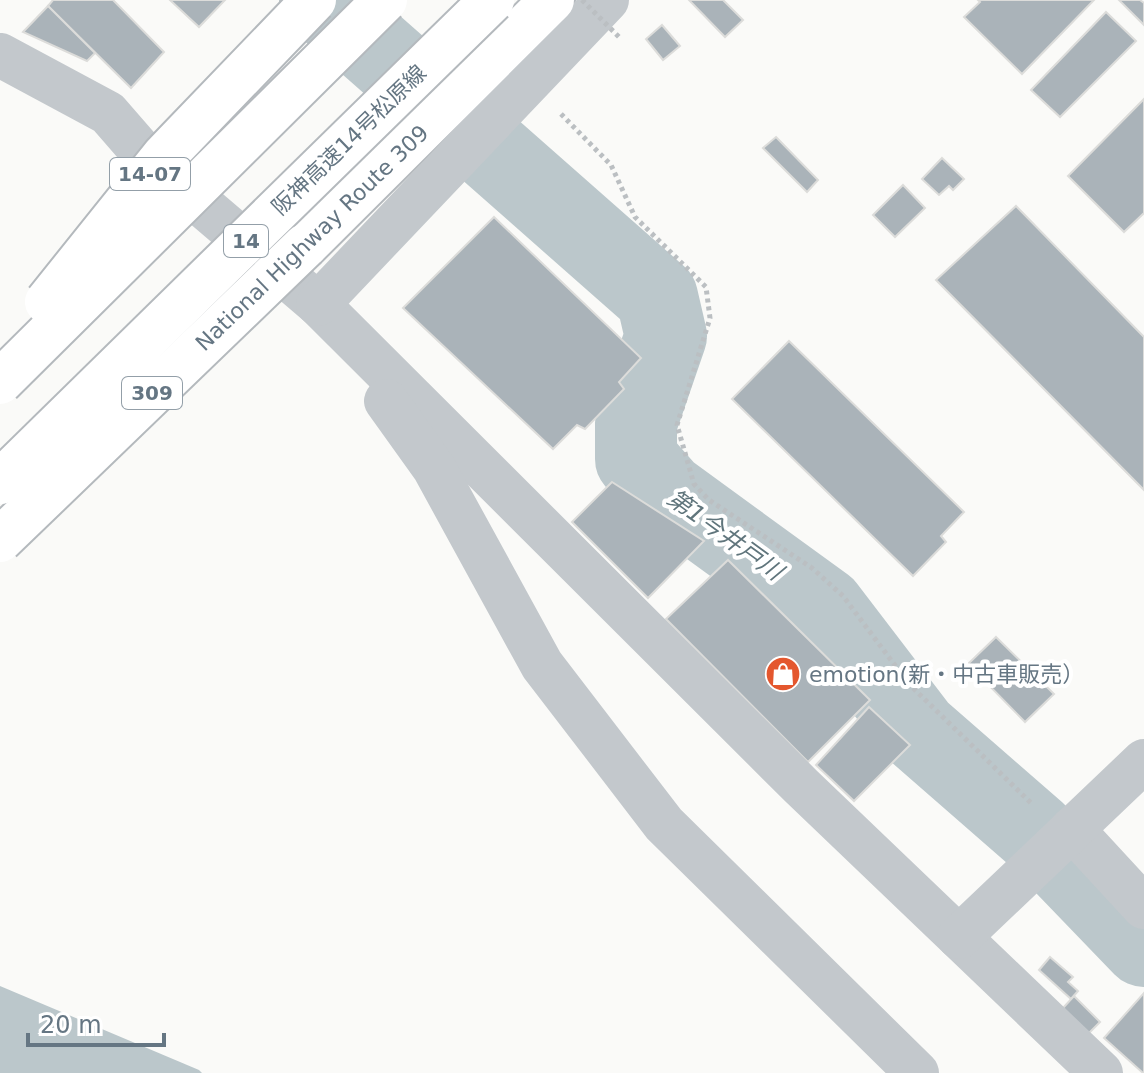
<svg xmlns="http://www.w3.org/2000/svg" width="1144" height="1073" font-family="'DejaVu Sans','Noto Sans JP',sans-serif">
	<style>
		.water { fill: #bbc7cb }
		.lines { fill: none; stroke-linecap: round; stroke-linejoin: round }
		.river { stroke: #bbc7cb; stroke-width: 82 }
		.building { fill: #aab3b9; stroke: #dcdcda; stroke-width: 2 }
		.highway-casing { stroke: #b4b9bd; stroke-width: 48 }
		.path { stroke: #bbbfc2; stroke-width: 5; stroke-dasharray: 4 4; stroke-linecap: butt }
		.street { stroke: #c3c8cc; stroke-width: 44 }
		.highway { stroke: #fff; stroke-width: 44 }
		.highway-bridge-casing { stroke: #b4b9bd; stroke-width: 48; stroke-linecap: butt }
		.path-bridge { stroke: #bbbfc2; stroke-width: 5; stroke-dasharray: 4 4; stroke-linecap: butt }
		.highway-bridge { stroke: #fff; stroke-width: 44 }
		.labels { text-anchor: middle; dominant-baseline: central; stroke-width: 8; stroke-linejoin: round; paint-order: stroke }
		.shield { fill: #fff; stroke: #939fa8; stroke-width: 2 }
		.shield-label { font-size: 20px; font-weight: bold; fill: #657683 }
		.street-label { font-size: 22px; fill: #657683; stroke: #fff }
		.poi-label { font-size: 22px; fill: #657683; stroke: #fff; text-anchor: start }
		.water-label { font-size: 24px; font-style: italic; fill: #60757c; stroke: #fff }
	</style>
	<rect width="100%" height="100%" fill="#fafaf8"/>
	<!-- water -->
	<polygon class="water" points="0,986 199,1070 202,1073 0,1073"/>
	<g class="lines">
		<!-- river -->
		<polyline class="river" points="320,0 657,297 666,336 636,423 636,459 666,493 824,608 918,731 1035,833 1144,946"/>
	</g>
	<!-- building -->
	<g class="building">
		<polygon points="53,0 113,0 164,52 131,88 48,6"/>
		<polygon points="170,0 225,0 199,27"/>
		<polygon points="689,0 723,0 743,20 725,37"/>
		<polygon points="978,0 1094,0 1022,74 964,17 980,2"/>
		<polygon points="1119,0 1140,0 1144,3 1144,25"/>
		<polygon points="48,6 95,53 87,61 23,32"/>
		<polygon points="1106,12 1136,41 1060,117 1031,90"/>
		<polygon points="662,25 680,46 663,60 646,39"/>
		<polygon points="1144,99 1144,213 1124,232 1068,176"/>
		<polygon points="776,137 818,180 807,192 763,148"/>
		<polygon points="942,158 964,179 953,190 949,186 939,195 922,179"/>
		<polygon points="903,185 925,208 895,237 873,215"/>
		<polygon points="1016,206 1144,337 1144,490 936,280"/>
		<polygon points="494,217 641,358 619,382 624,389 585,429 577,425 553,449 403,308"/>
		<polygon points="789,341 964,512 941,536 946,542 913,576 732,399"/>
		<polygon points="612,482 704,541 648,598 572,522"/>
		<polygon points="728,560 870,700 808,762 666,619"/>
		<polygon points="996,637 1054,694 1025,722 968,664"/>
		<polygon points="869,707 910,745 854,801 816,765"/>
		<polygon points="1050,957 1073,977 1068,982 1078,991 1071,999 1039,970"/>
		<polygon points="1144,993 1144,1073 1143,1073 1104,1038"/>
		<polygon points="1074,996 1100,1022 1088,1034 1063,1008"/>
	</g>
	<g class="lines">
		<defs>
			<polyline id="highway" points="305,246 552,0"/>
		</defs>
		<!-- highway casing -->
		<use href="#highway" class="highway-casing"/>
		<!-- path -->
		<polyline class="path" points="561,114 611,165 635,217 706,287 710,318 677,425 694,484 709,500 812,568 843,596 909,684 1032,804"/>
		<!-- street -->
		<g class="street">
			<polyline points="0,55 108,113 148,159 318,304 801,786 1101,1073"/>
			<polyline points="318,304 607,0"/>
			<polyline points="386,401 434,468 542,665 664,824 917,1073"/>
			<polyline points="1072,829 1144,907"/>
			<polyline points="959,937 1144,761"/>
		</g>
		<!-- highway -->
		<use href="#highway" class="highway"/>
		<defs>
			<g id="highway-bridge">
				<polyline points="47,302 164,156 314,0"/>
				<polyline points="0,382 385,0"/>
				<polyline points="0,482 492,0"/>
				<polyline points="0,540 305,246"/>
			</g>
		</defs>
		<!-- highway-bridge casing -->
		<use href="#highway-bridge" class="highway-bridge-casing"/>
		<!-- path-bridge -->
		<polyline class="path-bridge" points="582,0 619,37"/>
		<!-- highway-bridge -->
		<use href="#highway-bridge" class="highway-bridge"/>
	</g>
	<!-- icons -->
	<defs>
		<symbol id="shop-disc" viewBox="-11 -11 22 22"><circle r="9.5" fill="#e4572e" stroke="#fff"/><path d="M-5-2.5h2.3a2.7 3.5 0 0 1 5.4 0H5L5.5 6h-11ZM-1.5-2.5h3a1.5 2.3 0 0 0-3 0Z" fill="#fff"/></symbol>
	</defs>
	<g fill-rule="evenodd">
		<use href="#shop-disc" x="763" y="654" width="40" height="40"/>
	</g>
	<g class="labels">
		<!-- shield labels -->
		<g class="shield">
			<rect x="110" y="158" width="80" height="32" rx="6"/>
			<rect x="224" y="225" width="44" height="32" rx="6"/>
			<rect x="122" y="377" width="60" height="32" rx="6"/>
		</g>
		<g class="shield-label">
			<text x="150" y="174">14-07</text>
			<text x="246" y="241">14</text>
			<text x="152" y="393">309</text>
		</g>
		<!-- street labels -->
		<g class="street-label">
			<text transform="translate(349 140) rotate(-44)">阪神高速14号松原線</text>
			<text transform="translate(312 238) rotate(-44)">National Highway Route 309</text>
		</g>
		<!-- poi labels -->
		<g class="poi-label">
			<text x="809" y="674">emotion(新・中古車販売）</text>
		</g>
		<!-- water labels -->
		<g class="water-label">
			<text transform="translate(725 535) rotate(36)">第1今井戸川</text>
		</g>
	</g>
	<!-- scale -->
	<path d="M28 1033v12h136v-12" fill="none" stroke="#657683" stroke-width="4"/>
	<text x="40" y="1033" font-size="24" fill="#657683" stroke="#ffffff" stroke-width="6" paint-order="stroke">20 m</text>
</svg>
